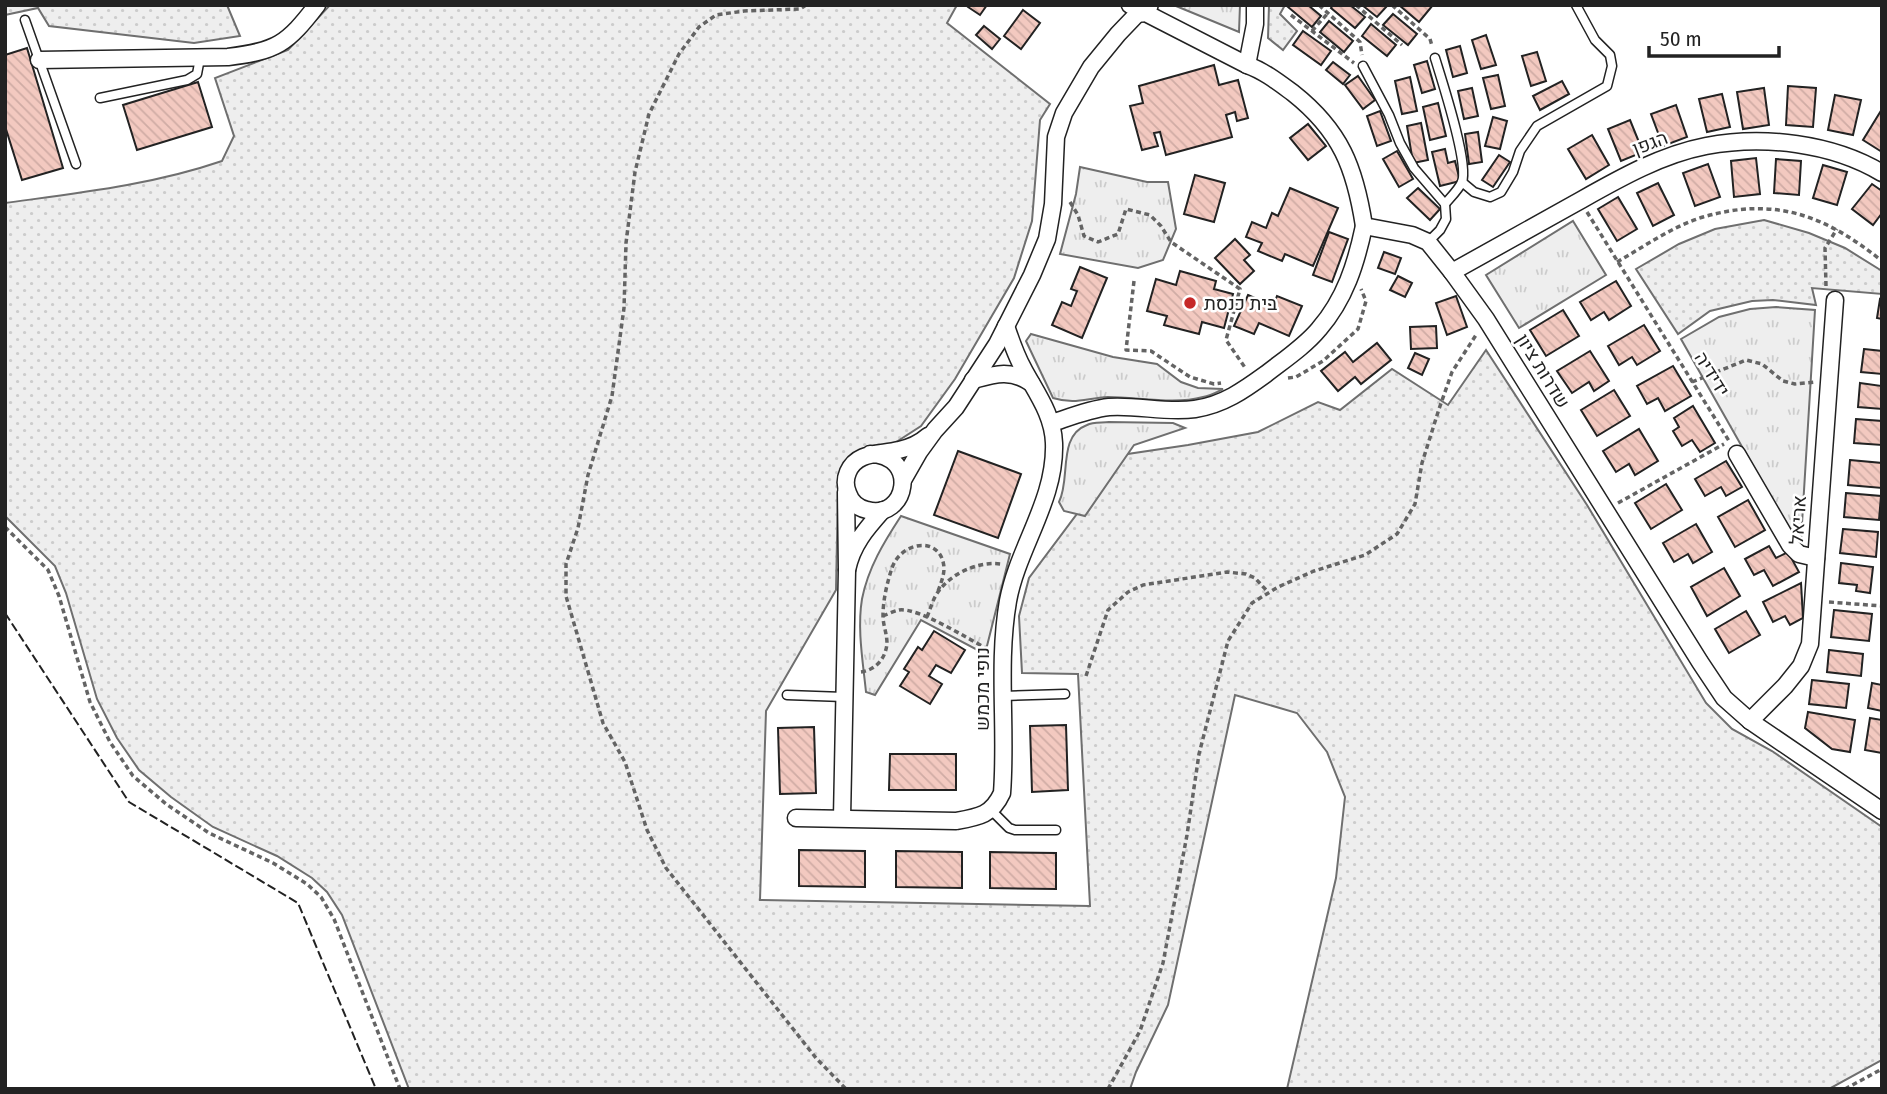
<svg xmlns="http://www.w3.org/2000/svg" width="1887" height="1094" font-family="'Fira Sans Condensed',Heebo,sans-serif">
	<style>
		.grass { fill: url(#grass-dots); stroke: #6f6f6f; stroke-width: 2 }
		.park { fill: url(#park-tufts); stroke: #6f6f6f; stroke-width: 2 }
		.building { fill: url(#building-back-hatch); stroke: #222; stroke-width: 2 }
		.lines { fill: none; stroke-linecap: round; stroke-linejoin: round }
		.lane-casing { stroke: #222; stroke-width: 11 }
		.street-casing { stroke: #222; stroke-width: 19 }
		.secondary-casing { stroke: #222; stroke-width: 26 }
		.path { stroke: #646464; stroke-width: 3.5; stroke-dasharray: 5 3.5; stroke-linecap: butt }
		.lane { stroke: #fff; stroke-width: 8 }
		.street { stroke: #fff; stroke-width: 16 }
		.secondary { stroke: #fff; stroke-width: 23 }
		.fence { stroke: #222; stroke-width: 2; stroke-dasharray: 9 3.5; stroke-linecap: butt }
		.poi-dot { fill: #c62828; stroke: #fff; stroke-width: 2.5 }
		.labels { text-anchor: middle; dominant-baseline: central; stroke-width: 5; stroke-linejoin: round; paint-order: stroke }
		.street-label { font-size: 19px; fill: #222; stroke: #fff }
		.poi-label { font-size: 19px; fill: #222; stroke: #fff; text-anchor: start }
	</style>
	<defs>
		<pattern id="grass-dots" width="8" height="8" patternUnits="userSpaceOnUse" patternTransform="scale(1.75)"><rect width="8" height="8" fill="#eee"/><path d="M2 2h.1M6 6h.1" fill="none" stroke="#ccc" stroke-width="1.8" stroke-linecap="round"/></pattern>
		<pattern id="park-tufts" width="24" height="20" patternUnits="userSpaceOnUse" patternTransform="scale(1.75)"><rect width="24" height="20" fill="#eee"/><path d="M3 7l-1-3M5 7V3M7 7l1-3M15 17l-1-3M17 17v-4M19 17l1-3" fill="none" stroke="#ccc"/></pattern>
		<pattern id="building-back-hatch" width="6" height="6" patternUnits="userSpaceOnUse" patternTransform="scale(1.75)"><rect width="6" height="6" fill="#f3c9c0"/><path d="M-1 5l2 2M0 0l6 6M5-1l2 2" fill="none" stroke="#d0aca5"/></pattern>
	</defs>
	<rect width="100%" height="100%" fill="#fff"/>
	<!-- grass -->
	<g class="grass">
		<polygon points="5,5 227,5 240,36 194,43 49,26 38,8 5,15"/>
		<path d="M330,5H957L947,23L1050,104L1040,120L1032,221L1014,278L955,379L921,426L890,446L872,447L854,453L844,473L838,490L836,590L766,711L760,900L1090,906L1078,674L1022,673L1019,616L1029,578L1121,455L1188,445L1258,432L1318,402L1340,410L1392,369L1448,405L1486,350L1587,505L1706,703L1732,729L1772,751L1882,827V1060L1829,1089H1287L1336,878L1345,797L1327,752L1297,713L1235,695L1168,1005L1136,1072L1130,1089H409L342,915L327,892L312,878L277,856L213,827L171,797L139,770L117,738L97,699L66,593L55,566L5,516V203C78,193 152,185 222,161L234,136L215,78L288,50Z"/>
		<polygon points="1269,5 1285,5 1280,14 1297,31 1283,50 1268,38"/>
		<polygon points="1764,220 1809,233 1845,248 1882,271 1882,294 1812,288 1816,305 1773,300 1752,301 1710,311 1678,334 1636,269 1679,244 1715,229"/>
	</g>
	<!-- park -->
	<g class="park">
		<polygon points="1240,5 1239,32 1176,6 1176,5"/>
		<polygon points="1080,167 1147,182 1168,182 1176,229 1163,260 1138,268 1060,254 1076,194"/>
		<polygon points="1573,221 1606,275 1519,328 1486,275"/>
		<polygon points="1776,307 1815,310 1801,540 1792,535 1681,339 1719,317 1750,309"/>
		<path d="M1031,334L1113,357L1157,364L1181,382L1198,388L1223,389C1217,392 1210,396 1203,397C1174,405 1138,397 1108,397C1086,398 1076,405 1053,398L1026,341Z"/>
		<path d="M1109,422L1173,423L1185,428L1134,445L1085,516L1064,511L1059,502C1071,479 1057,436 1087,425C1093,422 1102,423 1109,422Z"/>
		<path d="M901,516L1010,554L985,654L921,620L875,695L866,692C863,662 857,629 862,599C868,568 884,542 901,516Z"/>
	</g>
	<!-- building -->
	<g class="building">
		<polygon points="969,5 987,5 980,15 968,7"/>
		<polygon points="1290,5 1308,5 1321,16 1312,27 1288,7"/>
		<polygon points="1333,5 1350,5 1365,17 1355,28 1331,8"/>
		<polygon points="1362,5 1386,5 1387,6 1377,17"/>
		<polygon points="1399,5 1433,5 1419,22"/>
		<polygon points="1023,10 1040,23 1021,49 1004,36"/>
		<polygon points="1393,14 1417,34 1408,45 1383,25"/>
		<polygon points="1329,21 1353,41 1344,52 1320,32"/>
		<polygon points="1371,24 1396,45 1387,56 1362,36"/>
		<polygon points="984,26 1000,39 992,49 976,35"/>
		<polygon points="1303,31 1331,51 1321,65 1293,45"/>
		<polygon points="1486,35 1496,65 1481,69 1472,40"/>
		<polygon points="1460,46 1467,73 1453,77 1446,50"/>
		<polygon points="27,48 63,168 22,180 5,126 5,55"/>
		<polygon points="1537,52 1546,81 1531,86 1522,56"/>
		<polygon points="1427,61 1435,89 1422,93 1414,65"/>
		<polygon points="1333,62 1350,75 1343,84 1326,70"/>
		<polygon points="1214,65 1219,85 1238,80 1248,118 1237,121 1235,112 1226,115 1232,137 1166,155 1160,132 1154,133 1158,146 1142,150 1130,106 1143,103 1139,86"/>
		<polygon points="1498,75 1505,106 1491,109 1483,78"/>
		<polygon points="1358,76 1375,100 1363,109 1345,85"/>
		<polygon points="1410,77 1417,111 1402,114 1395,81"/>
		<polygon points="1562,81 1569,94 1540,110 1533,96"/>
		<polygon points="198,82 212,127 137,150 123,105"/>
		<polygon points="1788,86 1816,88 1813,127 1786,125"/>
		<polygon points="1472,88 1478,116 1464,119 1458,91"/>
		<polygon points="1764,88 1769,125 1743,129 1737,92"/>
		<polygon points="1722,94 1730,127 1707,132 1699,99"/>
		<polygon points="1835,95 1861,100 1853,135 1828,130"/>
		<polygon points="1438,103 1446,136 1430,140 1423,107"/>
		<polygon points="1676,105 1687,137 1663,146 1651,114"/>
		<polygon points="1882,109 1882,152 1863,140"/>
		<polygon points="1380,111 1391,141 1377,146 1367,116"/>
		<polygon points="1493,117 1507,121 1500,149 1485,146"/>
		<polygon points="1630,120 1643,152 1621,161 1608,129"/>
		<polygon points="1421,123 1428,160 1413,163 1407,126"/>
		<polygon points="1308,124 1326,146 1308,160 1290,138"/>
		<polygon points="1478,132 1482,162 1469,164 1465,134"/>
		<polygon points="1592,135 1609,165 1586,179 1568,149"/>
		<polygon points="1445,149 1448,163 1455,161 1460,181 1440,186 1432,152"/>
		<polygon points="1397,151 1413,179 1399,187 1383,159"/>
		<polygon points="1499,155 1510,162 1493,187 1482,180"/>
		<polygon points="1756,158 1760,194 1734,197 1731,161"/>
		<polygon points="1776,159 1801,161 1799,195 1774,193"/>
		<polygon points="1708,164 1720,197 1695,206 1683,173"/>
		<polygon points="1823,165 1847,172 1837,205 1813,198"/>
		<polygon points="1195,175 1225,183 1214,222 1184,214"/>
		<polygon points="1658,183 1674,215 1653,226 1637,193"/>
		<polygon points="1872,184 1882,191 1882,213 1873,225 1852,209"/>
		<polygon points="1290,188 1338,208 1313,266 1285,254 1282,261 1258,251 1262,243 1246,237 1252,222 1266,228 1272,213 1278,216"/>
		<polygon points="1418,188 1440,209 1430,220 1407,198"/>
		<polygon points="1618,197 1637,229 1617,241 1598,209"/>
		<polygon points="1329,232 1348,239 1332,282 1313,275"/>
		<polygon points="1235,239 1250,255 1244,260 1254,271 1240,284 1215,258"/>
		<polygon points="1384,252 1401,258 1395,274 1378,268"/>
		<polygon points="1080,267 1107,278 1082,338 1052,325 1062,302 1071,306 1077,291 1071,289"/>
		<polygon points="1180,271 1216,281 1214,289 1233,294 1224,328 1202,322 1199,334 1164,325 1167,316 1147,311 1156,279 1176,285"/>
		<polygon points="1398,276 1412,283 1405,297 1390,290"/>
		<polygon points="1616,281 1631,306 1609,320 1604,312 1591,320 1580,302"/>
		<polygon points="1248,295 1273,306 1277,296 1302,306 1289,336 1259,323 1254,334 1234,326"/>
		<polygon points="1456,296 1467,327 1447,335 1436,303"/>
		<polygon points="1880,299 1882,300 1882,319 1877,318"/>
		<polygon points="1563,310 1579,336 1546,356 1530,330"/>
		<polygon points="1644,325 1660,351 1637,365 1632,357 1619,365 1608,346"/>
		<polygon points="1436,326 1437,348 1411,349 1410,327"/>
		<polygon points="1377,343 1391,360 1361,384 1355,377 1338,391 1321,371 1345,352 1353,362"/>
		<polygon points="1864,349 1882,351 1882,374 1861,372"/>
		<polygon points="1590,351 1609,381 1594,391 1589,382 1572,393 1557,371"/>
		<polygon points="1415,353 1429,359 1422,375 1408,368"/>
		<polygon points="1673,366 1691,396 1665,411 1658,398 1647,404 1637,386"/>
		<polygon points="1860,383 1882,386 1882,409 1858,407"/>
		<polygon points="1614,390 1630,416 1597,436 1581,410"/>
		<polygon points="1693,406 1715,443 1700,452 1692,440 1682,446 1673,431 1679,427 1674,418"/>
		<polygon points="1856,419 1882,421 1882,445 1854,443"/>
		<polygon points="1639,429 1658,461 1635,475 1629,464 1616,472 1603,451"/>
		<polygon points="958,451 1021,474 998,538 934,515"/>
		<polygon points="1850,460 1882,463 1882,488 1848,485"/>
		<polygon points="1726,461 1742,487 1726,496 1721,487 1705,496 1695,479"/>
		<polygon points="1666,484 1682,510 1651,529 1635,503"/>
		<polygon points="1846,493 1881,496 1879,520 1844,517"/>
		<polygon points="1748,500 1765,530 1735,547 1718,517"/>
		<polygon points="1696,524 1712,552 1693,563 1688,554 1674,562 1663,543"/>
		<polygon points="1843,529 1878,532 1876,557 1840,553"/>
		<polygon points="1769,546 1776,558 1788,552 1799,572 1773,586 1764,570 1754,575 1745,559"/>
		<polygon points="1841,563 1873,567 1870,593 1856,591 1857,585 1839,583"/>
		<polygon points="1724,568 1740,596 1707,616 1691,587"/>
		<polygon points="1801,583 1803,618 1790,625 1785,616 1773,622 1763,602"/>
		<polygon points="1834,610 1872,614 1869,641 1831,637"/>
		<polygon points="1746,611 1760,635 1729,653 1715,629"/>
		<polygon points="934,631 965,650 951,673 936,665 929,676 942,684 930,704 900,686 909,672 904,669 918,647 922,650"/>
		<polygon points="1829,650 1863,654 1861,676 1827,672"/>
		<polygon points="1812,680 1849,684 1846,708 1809,704"/>
		<polygon points="1872,683 1882,685 1882,711 1868,708"/>
		<polygon points="1808,712 1855,720 1850,752 1832,749 1805,728"/>
		<polygon points="1870,718 1882,720 1882,753 1865,750"/>
		<polygon points="1066,725 1068,790 1032,792 1030,726"/>
		<polygon points="814,727 816,793 780,794 778,728"/>
		<polygon points="890,754 956,754 956,790 889,790"/>
		<polygon points="799,850 865,851 865,887 799,886"/>
		<polygon points="896,851 962,852 962,888 896,887"/>
		<polygon points="990,852 1056,853 1056,889 990,888"/>
	</g>
	<g class="lines">
		<defs>
			<g id="lane">
				<polyline points="25,20 76,164"/>
				<path d="M1435,58C1442,81 1469,163 1462,182C1459,189 1450,198 1445,204"/>
				<polyline points="1363,66 1389,115 1400,143 1414,168 1445,204 1446,219 1440,230 1428,242"/>
				<polyline points="100,98 187,80 197,74 200,58"/>
				<polyline points="1462,182 1474,192 1490,197 1501,192 1513,172 1520,151 1537,126 1607,86 1612,66 1610,55 1595,40 1576,5"/>
				<polyline points="787,695 844,697"/>
				<polyline points="1003,696 1065,694"/>
				<polyline points="990,809 1009,828 1015,830 1056,830"/>
			</g>
			<g id="street">
				<path d="M1130,5L1247,65C1264,71 1278,82 1293,93C1341,131 1355,168 1364,226L1412,235L1428,242L1452,272L1486,319L1700,662L1724,698L1750,721L1882,811"/>
				<path d="M39,60L228,57C277,51 287,44 317,5"/>
				<polyline points="1247,65 1255,24 1255,5"/>
				<path d="M1452,272C1493,249 1533,227 1574,204C1615,181 1659,155 1706,146C1763,135 1832,143 1882,173"/>
				<path d="M973,380C995,374 1011,369 1031,383"/>
				<path d="M1052,423C1070,417 1090,409 1109,407C1138,405 1166,413 1195,409C1223,405 1244,390 1266,374C1284,360 1305,346 1319,329C1345,299 1356,264 1364,226"/>
				<path d="M870,454C920,455 907,521 867,510C858,508 851,502 848,493C845,486 845,479 848,472C857,451 880,455 899,450C909,448 920,443 928,436"/>
				<polyline points="1737,454 1790,545 1799,554 1816,558"/>
				<polyline points="903,480 919,452 935,430 956,407 997,344 1032,275 1047,239 1053,204 1056,137 1064,113 1091,67 1118,34 1141,10"/>
				<path d="M846,492L847,570C852,545 866,529 883,510"/>
				<polyline points="1750,721 1785,686 1801,666 1810,644 1835,300"/>
				<path d="M796,818L956,821C979,817 992,815 1002,793C1007,729 997,664 1008,601C1018,547 1056,500 1054,443C1053,415 1037,394 1024,370C1016,356 1011,341 1006,326"/>
				<polyline points="842,818 847,570"/>
			</g>
			<polyline id="secondary" points="1141,10 1146,5"/>
		</defs>
		<!-- lane casing -->
		<use href="#lane" class="lane-casing"/>
		<!-- street casing -->
		<use href="#street" class="street-casing"/>
		<!-- secondary casing -->
		<use href="#secondary" class="secondary-casing"/>
		<!-- path -->
		<g class="path">
			<polyline points="806,5 800,9 744,11 716,15 699,27 679,54 649,114 635,172 626,243 624,308 612,396 588,475 578,528 566,564 566,596 603,723 625,762 647,830 666,868 816,1058 846,1089"/>
			<polyline points="1319,5 1360,42 1362,55"/>
			<polyline points="1356,5 1402,45"/>
			<polyline points="1392,5 1430,39 1432,46"/>
			<polyline points="1291,15 1354,63"/>
			<polyline points="1312,31 1328,13"/>
			<polyline points="1070,202 1078,215 1084,236 1098,242 1118,234 1126,209 1150,215 1161,226 1171,242 1240,289 1226,340 1246,369"/>
			<polyline points="1587,212 1729,441"/>
			<path d="M1617,262C1645,246 1673,226 1703,217C1776,196 1826,216 1882,261"/>
			<polyline points="1134,281 1126,350 1151,351 1190,377 1214,384 1221,383"/>
			<polyline points="1826,286 1825,248 1837,229"/>
			<polyline points="1288,378 1296,377 1323,361 1358,329 1366,301 1361,289"/>
			<polyline points="1692,382 1746,360 1762,364 1783,381 1795,384 1815,382"/>
			<polyline points="1618,503 1724,444"/>
			<polyline points="5,527 48,570 59,596 90,702 110,742 133,776 166,804 209,833 273,863 307,884 321,897 334,919 400,1089"/>
			<polyline points="1829,602 1882,606"/>
			<path d="M883,616C888,614 894,611 899,610C918,607 968,639 986,648"/>
			<path d="M927,617C930,610 932,602 936,595C949,574 977,561 1001,564"/>
			<path d="M861,672C876,670 886,658 887,643C887,634 883,625 883,616C883,600 887,583 892,568C901,541 942,535 944,568C944,577 940,585 937,594"/>
			<polyline points="1086,676 1108,610 1128,592 1143,585 1227,572 1246,574 1255,578 1268,592"/>
			<polyline points="1108,1089 1140,1031 1163,963 1187,835 1199,754 1228,641 1252,603 1278,587 1314,571 1365,555 1397,534 1415,504 1422,463 1439,409 1452,372 1476,335"/>
			<polyline points="1845,1089 1882,1069"/>
		</g>
		<!-- lane -->
		<use href="#lane" class="lane"/>
		<!-- street -->
		<use href="#street" class="street"/>
		<!-- secondary -->
		<use href="#secondary" class="secondary"/>
		<!-- fence -->
		<polyline class="fence" points="5,613 129,802 298,903 376,1089"/>
	</g>
	<!-- markers -->
	<circle class="poi-dot" cx="1190" cy="303" r="7"/>
	<g class="labels">
		<!-- street labels -->
		<g class="street-label">
			<text transform="translate(1650 143) rotate(-21)">הגפן</text>
			<text transform="translate(1543 371) rotate(58)">שדרות ציון</text>
			<text transform="translate(1712 374) rotate(58)">ידידיה</text>
			<text transform="translate(1798 520) rotate(-86)">אריאל</text>
			<text transform="translate(982 689) rotate(-90)">נופי מכמש</text>
		</g>
		<!-- poi labels -->
		<g class="poi-label">
			<text x="1204" y="303">בית כנסת</text>
		</g>
	</g>
	<!-- border -->
	<rect width="1887" height="1094" fill="none" stroke="#222222" stroke-width="14"/>
	<!-- scale -->
	<path d="M1649 46v10h130v-10" fill="none" stroke="#222222" stroke-width="3.5"/>
	<text x="1660" y="46" font-size="21" fill="#222222" stroke="#ffffff" stroke-width="5" paint-order="stroke">50 m</text>
</svg>
